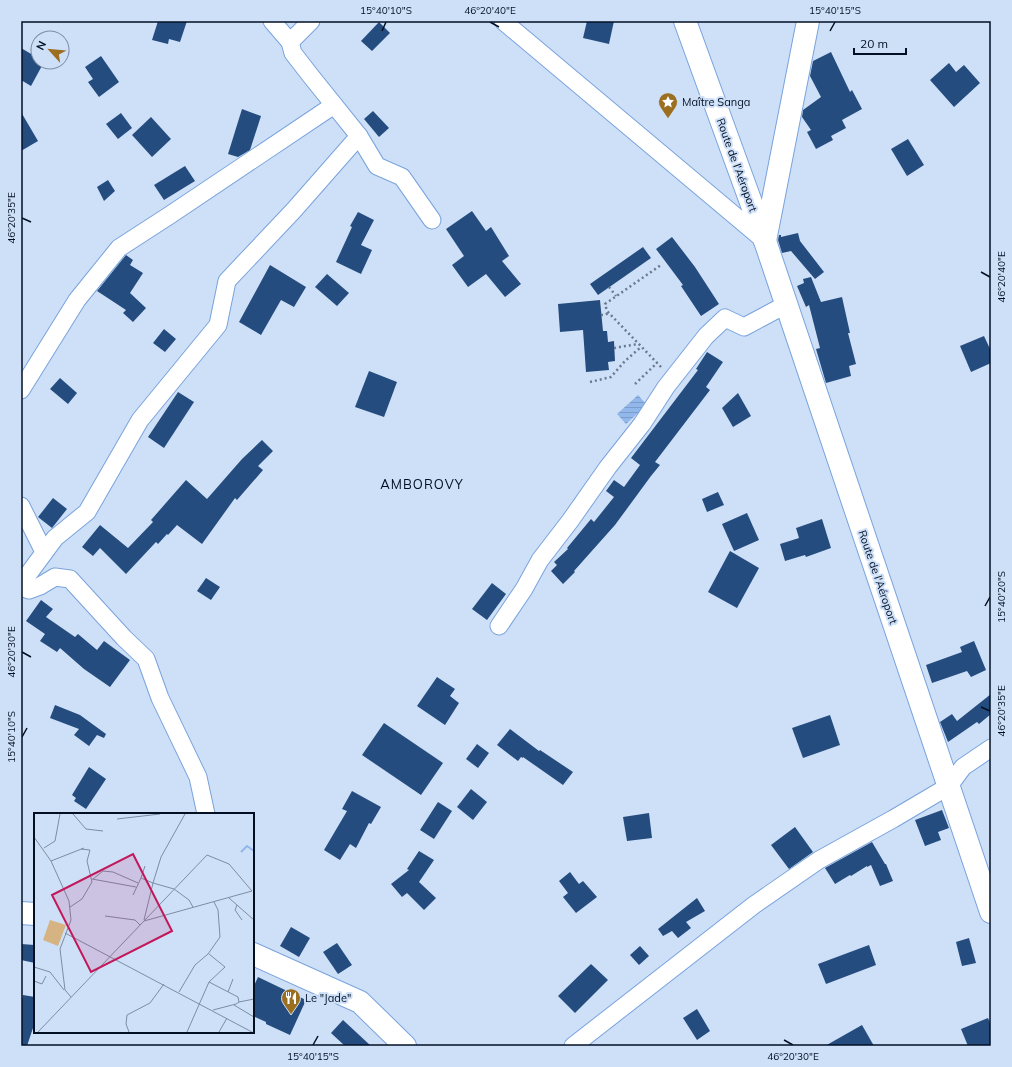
<svg xmlns="http://www.w3.org/2000/svg" width="1012" height="1067" font-family="Mulish,sans-serif">
	<style>
		.water { fill: url(#water-rules) }
		.building { fill: #254c7e }
		.lines { fill: none; stroke-linecap: round; stroke-linejoin: round }
		.minor-casing { stroke: #79a3dc; stroke-width: 19 }
		.tertiary-casing { stroke: #79a3dc; stroke-width: 24 }
		.secondary-casing { stroke: #79a3dc; stroke-width: 24 }
		.path { stroke: #69798f; stroke-width: 2.5; stroke-dasharray: 2 3; stroke-linecap: butt }
		.minor { stroke: #fff; stroke-width: 17 }
		.tertiary { stroke: #fff; stroke-width: 22 }
		.secondary { stroke: #fff; stroke-width: 22 }
		.ticks { fill: none; stroke: #020f23; stroke-width: 1.5 }
		.labels { text-anchor: middle; dominant-baseline: central; stroke-width: 4; stroke-linejoin: round; paint-order: stroke }
		.poi-label { font-size: 11px; fill: #020f23; stroke: #cee0f8; text-anchor: start }
		.street-label { font-size: 11px; fill: #020f23; stroke: #cee0f8 }
		.quarter-label { font-size: 13px; letter-spacing: 1px; fill: #020f23; stroke: #cee0f8 }
		.inset-river { fill: none; stroke: #92b8eb; stroke-width: 2 }
		.inset-road { fill: none; stroke: #7c8ca3; stroke-width: 1 }
		.view { fill: #c2185b; fill-opacity: 0.15; stroke: #c2185b; stroke-width: 2 }
		.inset-edge { fill: none; stroke: #020f23; stroke-width: 2 }
		.neatline { fill: none; stroke: #020f23; stroke-width: 1.5 }
		.ticks-label { font-size: 10px; text-anchor: middle; fill: #020f23 }
	</style>
	<defs>
		<pattern id="water-rules" width="6" height="5" patternUnits="userSpaceOnUse"><rect width="6" height="5" fill="#92b8eb"/><path d="M0 2.5h6" fill="none" stroke="#7c9dc9"/></pattern>
	</defs>
	<rect width="100%" height="100%" fill="#cee0f8"/>
	<!-- water -->
	<polygon class="water" points="638,395 647,405 626,424 617,414"/>
	<!-- building -->
	<g class="building">
		<polygon points="158,21 187,21 180,42 169,39 168,44 152,40"/>
		<polygon points="587,21 614,21 609,44 583,38"/>
		<polygon points="379,22 390,33 372,51 361,41"/>
		<polygon points="21,48 38,58 38,62 44,62 31,86 21,80"/>
		<polygon points="831,52 850,92 852,90 862,109 842,120 846,128 831,136 833,140 816,149 807,132 811,130 802,117 803,110 821,97 810,76 813,61"/>
		<polygon points="101,56 119,82 99,97 88,82 93,79 85,67"/>
		<polygon points="949,63 956,72 964,65 980,83 954,107 930,80"/>
		<polygon points="242,109 261,116 250,150 238,157 228,154"/>
		<polygon points="373,111 389,128 379,137 364,119"/>
		<polygon points="21,112 38,141 21,151"/>
		<polygon points="121,113 132,128 118,139 106,124"/>
		<polygon points="151,117 171,139 152,157 132,135"/>
		<polygon points="908,139 924,165 907,176 891,149"/>
		<polygon points="185,166 195,181 164,200 154,185"/>
		<polygon points="108,180 115,191 104,201 97,187"/>
		<polygon points="472,211 486,231 491,227 509,256 502,261 521,284 505,297 486,274 468,287 452,265 464,256 446,229"/>
		<polygon points="358,212 374,220 361,245 372,250 361,274 336,262 352,227 350,226"/>
		<polygon points="798,233 800,241 824,272 815,279 791,251 782,253 778,240 779,235 781,235 781,237"/>
		<polygon points="672,237 695,267 719,304 701,316 681,286 683,285 656,249"/>
		<polygon points="643,247 651,258 598,295 590,284"/>
		<polygon points="126,255 133,260 130,265 143,273 130,293 146,308 133,322 123,313 126,310 97,291"/>
		<polygon points="270,265 306,287 294,307 281,300 261,335 239,322"/>
		<polygon points="327,274 349,293 337,306 315,287"/>
		<polygon points="811,277 821,302 842,297 850,333 848,333 856,364 849,366 851,376 826,383 816,349 820,348 809,305 806,307 797,286 804,283 803,279"/>
		<polygon points="600,300 603,331 607,331 608,342 614,341 615,361 608,362 609,370 586,372 583,330 560,332 558,304"/>
		<polygon points="164,329 176,339 165,352 153,343"/>
		<polygon points="984,336 991,351 991,363 971,372 960,346"/>
		<polygon points="707,352 723,362 706,387 710,390 655,462 660,465 651,476 615,525 574,571 575,572 563,584 551,571 557,565 554,562 568,549 567,548 591,519 594,522 614,497 606,491 614,480 624,487 640,465 631,458 698,370 696,369"/>
		<polygon points="369,371 397,382 384,417 355,407"/>
		<polygon points="60,378 77,393 68,404 50,389"/>
		<polygon points="178,392 194,402 164,448 148,437"/>
		<polygon points="738,393 751,416 733,427 722,408"/>
		<polygon points="262,440 273,451 258,466 263,470 237,500 235,498 202,544 177,525 168,535 167,534 158,544 156,542 126,574 100,548 93,556 82,547 100,525 128,548 153,522 151,520 186,480 207,499 242,459"/>
		<polygon points="718,492 724,505 707,512 702,499"/>
		<polygon points="53,498 67,509 52,528 38,517"/>
		<polygon points="747,513 759,540 734,551 722,524"/>
		<polygon points="822,519 831,548 806,557 805,555 785,561 780,544 799,538 796,528"/>
		<polygon points="730,551 759,568 737,608 708,592"/>
		<polygon points="206,578 220,587 211,600 197,591"/>
		<polygon points="492,583 506,594 487,620 472,609"/>
		<polygon points="41,600 53,609 46,617 75,637 78,634 97,650 104,641 130,660 110,687 84,669 60,648 57,652 40,641 45,634 26,621"/>
		<polygon points="974,641 986,670 971,677 967,671 932,683 926,665 962,652 960,647"/>
		<polygon points="437,677 455,689 450,696 459,703 445,725 417,706"/>
		<polygon points="991,694 991,714 979,724 977,722 948,742 940,722 952,714 957,721"/>
		<polygon points="55,705 80,715 106,734 104,738 97,735 89,746 74,735 79,729 50,718"/>
		<polygon points="830,715 840,745 803,758 792,728"/>
		<polygon points="384,723 443,763 421,795 362,755"/>
		<polygon points="510,729 539,751 540,750 573,772 563,785 523,757 523,758 521,757 518,761 497,745"/>
		<polygon points="477,744 489,753 478,768 466,759"/>
		<polygon points="89,767 106,779 86,809 74,801 76,798 72,795"/>
		<polygon points="471,789 487,802 473,820 457,807"/>
		<polygon points="352,791 381,807 371,824 369,823 356,848 350,844 340,860 324,850 347,811 342,809"/>
		<polygon points="438,802 452,811 434,839 420,830"/>
		<polygon points="942,810 949,828 938,832 941,840 925,846 915,820"/>
		<polygon points="649,813 652,838 627,841 623,817"/>
		<polygon points="795,827 813,852 789,869 771,845"/>
		<polygon points="872,842 885,864 886,864 893,881 880,886 871,865 867,867 867,866 851,876 850,875 835,884 825,868"/>
		<polygon points="419,851 434,860 419,882 436,898 424,910 407,893 402,897 391,884 409,870 407,869"/>
		<polygon points="570,872 579,884 583,881 597,897 576,913 563,897 568,893 559,881"/>
		<polygon points="697,898 705,911 686,922 691,928 678,938 672,931 663,936 658,929"/>
		<polygon points="291,927 310,938 299,957 280,946"/>
		<polygon points="969,938 976,963 962,966 956,942"/>
		<polygon points="337,943 352,965 338,974 323,952"/>
		<polygon points="21,944 35,945 35,963 21,960"/>
		<polygon points="869,945 876,965 826,984 818,964"/>
		<polygon points="640,946 649,956 639,965 630,955"/>
		<polygon points="591,964 608,980 575,1013 558,996"/>
		<polygon points="258,977 306,1000 290,1035 266,1024 266,1022 253,1016 253,988"/>
		<polygon points="23,995 35,997 35,1022 27,1046 21,1046 21,1004"/>
		<polygon points="697,1009 710,1031 697,1040 683,1018"/>
		<polygon points="988,1018 991,1025 991,1046 968,1046 961,1029"/>
		<polygon points="343,1020 371,1046 345,1046 331,1033"/>
		<polygon points="862,1025 874,1046 825,1046"/>
	</g>
	<g class="lines">
		<defs>
			<g id="minor">
				<polyline points="272,21 290,42 311,21"/>
				<polyline points="503,21 765,241"/>
				<polyline points="290,42 293,53 310,75 359,136 377,166 402,177 432,220"/>
				<polyline points="21,390 77,300 119,248 170,215 334,105"/>
				<polyline points="21,506 44,552"/>
				<polyline points="21,584 55,538 87,512 140,420 218,325 227,281 294,210 359,136"/>
				<polyline points="21,587 29,590 40,586 55,577 70,579 124,638 146,659 160,698 198,777 206,814"/>
				<polyline points="499,626 524,589 540,560 570,521 608,467 642,424 666,387 706,336 725,318 744,327 787,304"/>
				<polyline points="573,1046 754,905 819,860 893,819 949,786 963,767 991,748"/>
			</g>
			<g id="tertiary">
				<polyline points="21,913 35,914"/>
				<polyline points="253,954 360,1002 405,1046"/>
			</g>
			<g id="secondary">
				<polyline points="685,21 765,241 991,912"/>
				<polyline points="765,241 808,21"/>
			</g>
		</defs>
		<!-- minor casing -->
		<use href="#minor" class="minor-casing"/>
		<!-- tertiary casing -->
		<use href="#tertiary" class="tertiary-casing"/>
		<!-- secondary casing -->
		<use href="#secondary" class="secondary-casing"/>
		<!-- path -->
		<g class="path">
			<polyline points="609,287 616,296"/>
			<polyline points="601,315 605,315 608,313"/>
			<polyline points="614,348 638,344"/>
			<polyline points="661,367 607,311 605,304 661,265"/>
			<polyline points="590,382 611,377 625,361 641,347"/>
			<polyline points="635,384 657,363"/>
		</g>
		<!-- minor -->
		<use href="#minor" class="minor"/>
		<!-- tertiary -->
		<use href="#tertiary" class="tertiary"/>
		<!-- secondary -->
		<use href="#secondary" class="secondary"/>
	</g>
	<!-- ticks -->
	<path class="ticks" d="M490,22L499,27M382,31L386,22M830,31L835,22M22,218L31,222M981,272L990,277M985,606L990,597M22,652L31,657M981,707L990,711M22,737L27,728M784,1040L793,1045M313,1045L318,1036"/>
	<!-- icons -->
	<defs>
		<symbol id="sight-pin" viewBox="-11 -11 22 30"><path d="M0 17L-7.5 6A9.5 9.5 0 1 1 7.5 6Z" fill="#9c6e1f" stroke="#cee0f8"/><path d="M0-6L1.8-2.2L6-1.7L2.9 1.2L3.7 5.4L0 3.3L-3.7 5.4L-2.9 1.2L-6-1.7L-1.8-2.2Z" fill="#fff"/></symbol>
		<symbol id="restaurant-pin" viewBox="-11 -11 22 30"><path d="M0 17L-7.5 6A9.5 9.5 0 1 1 7.5 6Z" fill="#9c6e1f" stroke="#cee0f8"/><path d="M-5-6h1v4h1v-4h1v4h1v-4h1v5L-1.5 .5V6h-2V.5L-5-1ZM5-6V6H3V1.5H1.5Q1.5-4 5-6Z" fill="#fff"/></symbol>
	</defs>
	<g fill-rule="evenodd">
		<use href="#sight-pin" x="657" y="91" width="22" height="30"/>
		<use href="#restaurant-pin" x="280" y="987" width="22" height="30"/>
	</g>
	<g class="labels">
		<!-- poi labels -->
		<g class="poi-label">
			<text x="682" y="102">Maître Sanga</text>
			<text x="305" y="998">Le "Jade"</text>
		</g>
		<!-- street labels -->
		<g class="street-label">
			<text transform="translate(737 165) rotate(70)">Route de l'Aéroport</text>
			<text transform="translate(878 577) rotate(71)">Route de l'Aéroport</text>
		</g>
		<!-- quarter labels -->
		<g class="quarter-label">
			<text x="422" y="484">AMBOROVY</text>
		</g>
	</g>
	<!-- overview -->
	<g transform="translate(34 813)">
		<rect width="220" height="220" fill="#cee0f8"/>
		<path d="M16,107L32,112L24,133L9,127Z" fill="#d5b382"/>
		<path class="inset-river" d="M207,39L213,33L220,38"/>
		<path class="inset-road" d="M39,1L52,16L69,18M83,6L126,1M0,24L17,48L35,88L37,107L26,136L31,177L37,184M10,35L21,28L26,1M17,48L50,35M111,53L107,65L119,70L127,44L151,1M58,66L102,74M59,66L69,58L79,59L104,70M99,82L107,65M195,85L220,107M203,92L201,97L208,107M36,94L48,86L58,69L53,48L56,37L47,36M71,103L101,107L106,112M110,107L119,70L140,76L155,87L159,94M31,120L218,219M175,141L191,154L175,169M0,154L16,159L30,177M0,168L8,171L12,163M145,179L161,152L174,141L186,124L184,97L180,89M194,179L199,166M205,189L220,186M200,192L220,204M4,219L173,42L195,51L218,78L110,108M95,219L92,211L93,202L116,190L130,171M153,219L175,169L204,184L205,189L202,191L179,197M185,219L193,205"/>
		<path class="view" d="M99,41L138,118L57,159L18,82Z"/>
		<rect width="220" height="220" class="inset-edge"/>
	</g>
	<!-- border -->
	<rect width="1012" height="1067" fill="none" stroke="#cee0f8" stroke-width="44"/>
	<!-- north arrow -->
	<g transform="translate(50 50) rotate(297)"><circle r="19" fill="#cee0f8" stroke="#7c8ca3"/>
	<path d="M0-3L7 15L0 10L-7 15Z" fill="#9c6e1f"/>
	<text y="-6" font-size="11" font-weight="bold" text-anchor="middle" fill="#020f23">N</text>
	</g>
	<!-- scale -->
	<path d="M854 48v6h52v-6" fill="none" stroke="#020f23" stroke-width="2"/>
	<text x="860" y="48" font-size="12" fill="#020f23" stroke="#cee0f8" stroke-width="3" paint-order="stroke">20 m</text>
	<rect x="22" y="22" width="968" height="1023" class="neatline"/>
	<g class="ticks-label">
		<text x="386" y="14">15°40'10"S</text>
		<text x="490" y="14">46°20'40"E</text>
		<text x="835" y="14">15°40'15"S</text>
		<text transform="translate(11 218) rotate(-90)" y="4">46°20'35"E</text>
		<text transform="translate(1001 277) rotate(-90)" y="4">46°20'40"E</text>
		<text transform="translate(1001 597) rotate(-90)" y="4">15°40'20"S</text>
		<text transform="translate(11 652) rotate(-90)" y="4">46°20'30"E</text>
		<text transform="translate(1001 711) rotate(-90)" y="4">46°20'35"E</text>
		<text transform="translate(11 737) rotate(-90)" y="4">15°40'10"S</text>
		<text x="313" y="1060">15°40'15"S</text>
		<text x="793" y="1060">46°20'30"E</text>
	</g>
</svg>
